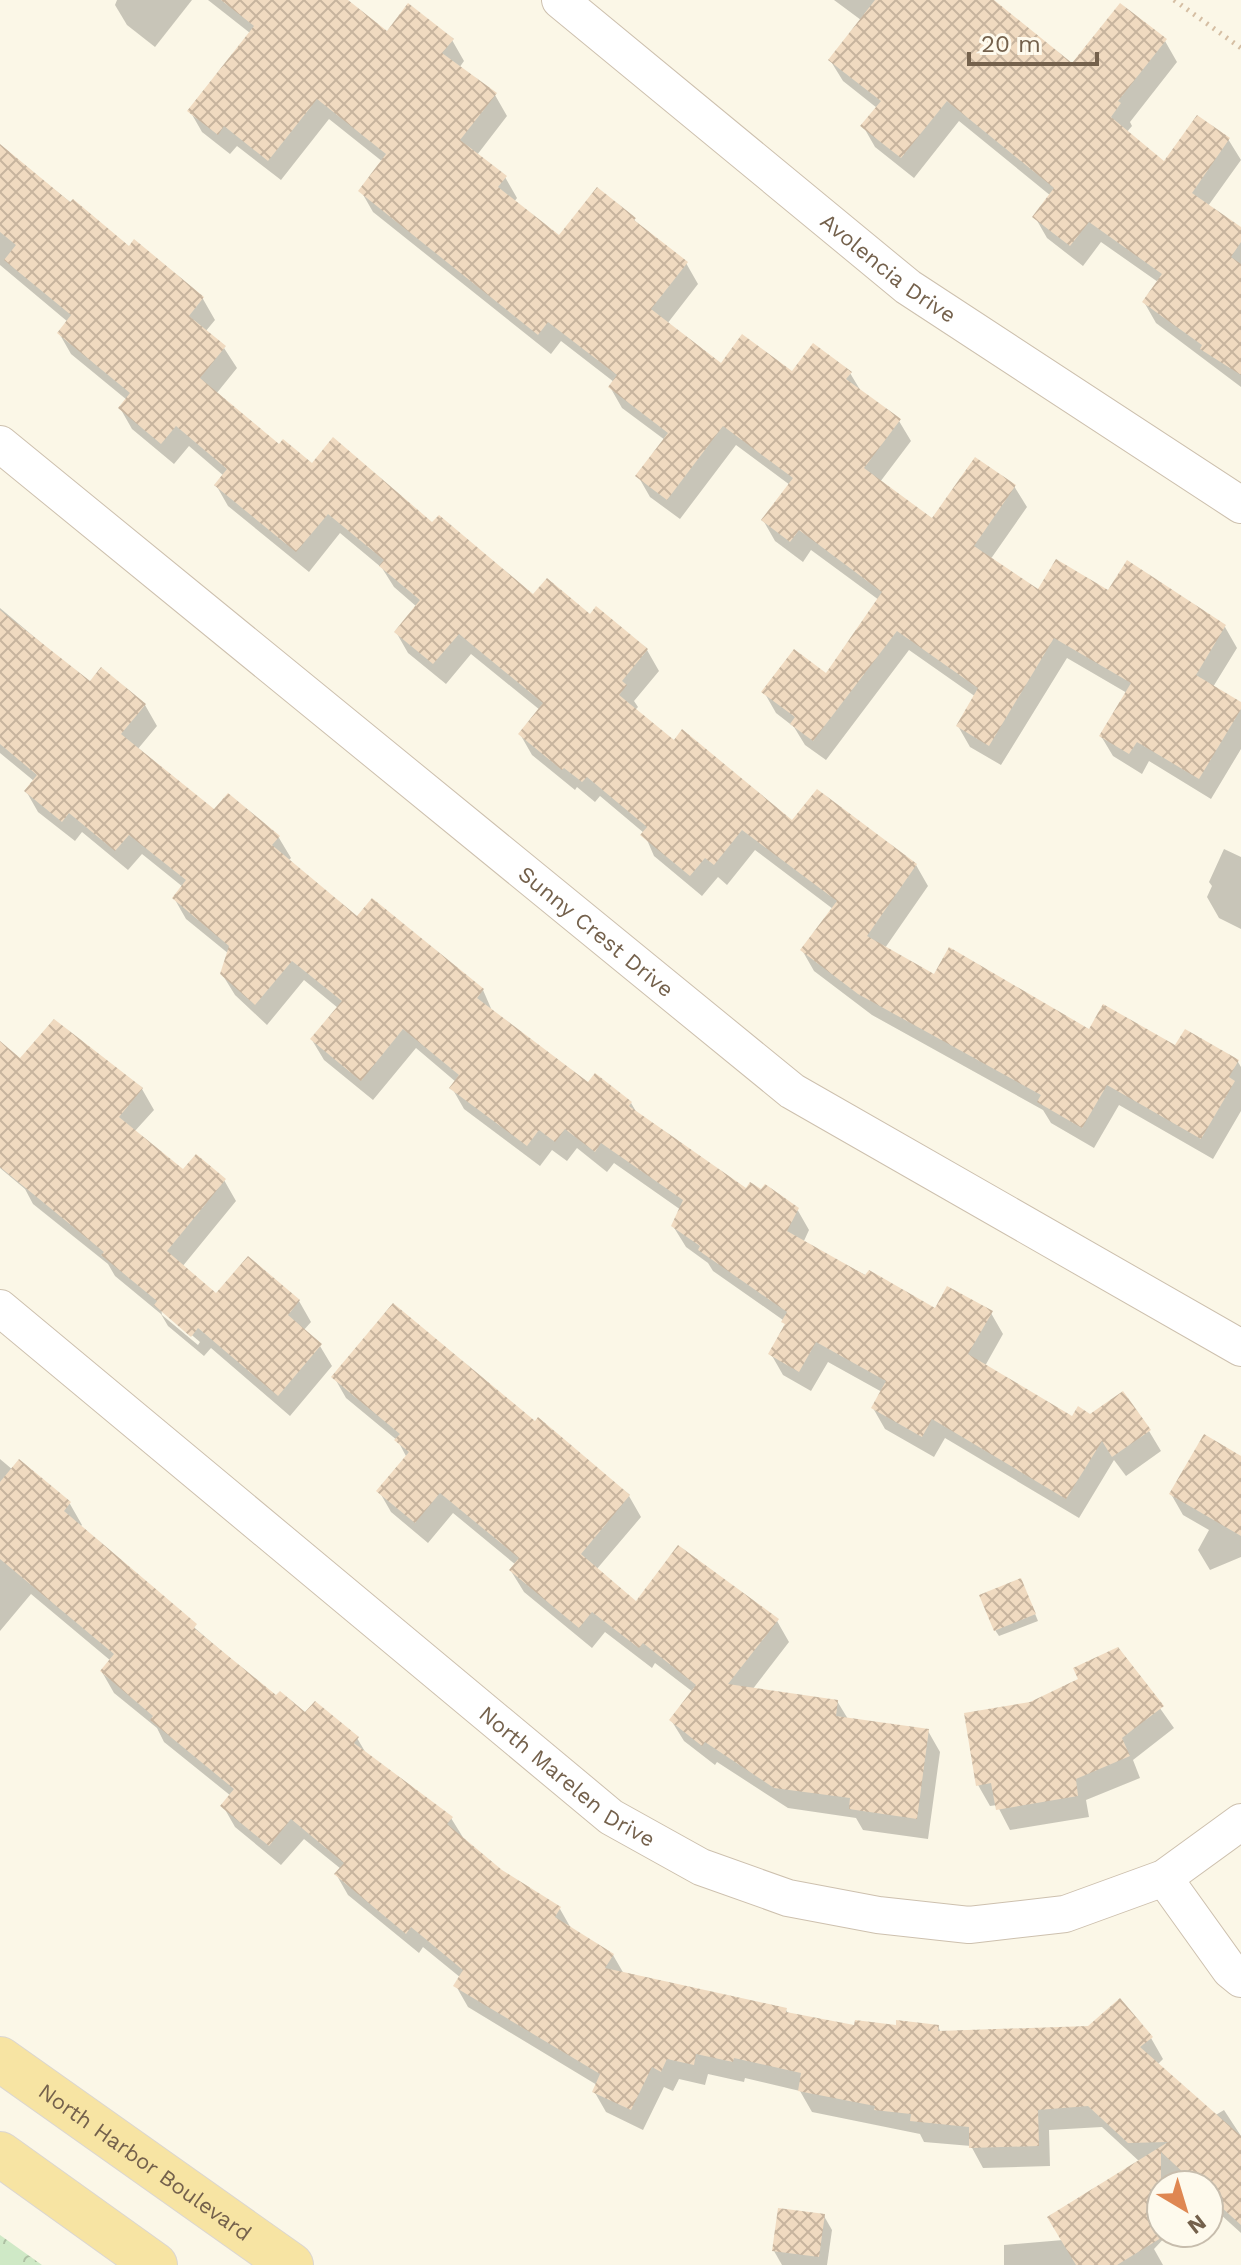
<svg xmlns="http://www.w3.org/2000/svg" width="1241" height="2265" font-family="'Work Sans',sans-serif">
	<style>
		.forest { fill: url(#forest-crowns) }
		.shadow { fill: #0003; fill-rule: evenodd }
		.building { fill: url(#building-cross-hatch) }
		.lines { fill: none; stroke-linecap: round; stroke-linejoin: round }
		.street-casing { stroke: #cdc0ae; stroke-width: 38 }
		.primary-casing { stroke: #dbd6d0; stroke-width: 46 }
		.path { stroke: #d5bea3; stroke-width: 5; stroke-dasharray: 2 6; stroke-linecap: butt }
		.street { stroke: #fff; stroke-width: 36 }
		.primary { stroke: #f7e4a3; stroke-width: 44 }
		.labels { text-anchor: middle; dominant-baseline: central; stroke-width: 6; stroke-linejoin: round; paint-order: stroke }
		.street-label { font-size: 22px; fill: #74614c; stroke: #fefaed }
	</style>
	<defs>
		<pattern id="forest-crowns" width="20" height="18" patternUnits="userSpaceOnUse" patternTransform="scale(2)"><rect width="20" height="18" fill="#cfe9c6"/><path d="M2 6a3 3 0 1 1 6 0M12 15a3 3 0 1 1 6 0" fill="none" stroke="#adc0a3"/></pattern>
		<pattern id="building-cross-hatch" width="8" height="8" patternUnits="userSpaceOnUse" patternTransform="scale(2)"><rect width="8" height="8" fill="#f0dac0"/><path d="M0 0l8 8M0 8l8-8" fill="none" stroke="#c7b49e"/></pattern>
	</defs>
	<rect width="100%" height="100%" fill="#fbf7e7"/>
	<!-- forest -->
	<polygon class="forest" points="0,2235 42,2265 0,2265"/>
	<!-- shadow -->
	<g class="shadow">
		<polygon points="192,0 155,47 127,25 115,5 117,0"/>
		<polygon points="208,0 326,0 387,33 452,40 464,61 459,68 495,95 507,116 477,155 505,177 517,198 514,202 559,238 634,219 639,227 686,263 698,284 667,324 721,366 793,373 850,373 862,393 899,421 911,441 880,482 933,521 1014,486 1027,507 990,560 1038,592 1109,593 1225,627 1237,648 1213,687 1241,704 1241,749 1211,799 1149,761 1142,774 1113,756 1101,736 1127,693 1067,658 1001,765 970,747 958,726 976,697 909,650 826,760 805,745 794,727 776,713 764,692 826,676 879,600 811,550 803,562 775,541 763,520 790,485 736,445 680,519 650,497 638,476 665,440 622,408 610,387 614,382 561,341 551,354 373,212 361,191 383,162 329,119 281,180 237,146 230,154 202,132 190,111 250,33"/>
		<polygon points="834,0 991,0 1073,66 1165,41 1177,62 1130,122 1132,126 1126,133 1165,164 1228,139 1241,160 1208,206 1241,229 1241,387 1156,323 1144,302 1158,282 1101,242 1083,266 1047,238 1035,217 1051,196 959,121 914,178 875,147 863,126 877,108 843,81 830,60 861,20"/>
		<polygon points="0,146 129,249 135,242 203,299 215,320 205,332 224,348 237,368 216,394 279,447 433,525 534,597 590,616 647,650 659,671 634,701 638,707 635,710 674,742 793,823 916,865 928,886 885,948 934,977 1090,1032 1238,1062 1241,1067 1241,1111 1213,1159 1119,1105 1094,1148 1051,1123 1043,1110 872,1015 814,971 802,950 833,909 755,850 727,885 718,877 702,896 654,856 644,833 600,796 595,802 577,787 575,790 532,755 520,734 540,710 471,654 446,684 408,653 396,632 417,607 394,587 382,568 340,533 309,572 228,506 216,485 224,476 189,446 174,464 132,429 120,408 127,400 71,354 59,333 68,322 0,265"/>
		<polygon points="0,608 90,684 145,705 157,726 137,750 214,812 228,796 279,838 291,858 288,861 358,919 483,990 493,1013 589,1085 631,1103 637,1113 746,1191 797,1209 809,1230 803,1243 936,1311 991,1313 1003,1334 985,1366 1073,1419 1090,1416 1149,1431 1161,1451 1126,1476 1114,1460 1079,1518 945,1438 934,1457 885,1429 873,1408 882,1392 828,1362 811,1391 783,1375 771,1354 786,1326 783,1320 713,1271 708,1263 686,1247 673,1226 681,1210 614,1163 607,1172 577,1148 567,1161 552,1150 540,1166 464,1109 452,1088 456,1082 416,1048 373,1100 324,1060 312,1040 338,1008 304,980 267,1025 235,995 222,974 229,954 186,919 174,898 183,887 142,854 128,870 82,832 75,841 38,812 26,791 34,781 0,753"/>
		<polygon points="1224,849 1241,857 1241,929 1219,918 1207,897 1212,886 1209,882"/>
		<path d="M0,1044L21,1061L142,1089L154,1110L134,1132L183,1172L224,1180L236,1201L182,1267L216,1296L299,1301L311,1322L303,1331L320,1346L332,1366L290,1416L211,1348L204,1356L168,1326L161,1314L115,1276L108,1264L33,1204L25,1189L0,1168ZM161,1309L200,1342L198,1345L162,1315Z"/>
		<polygon points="334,1377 535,1424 629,1496 641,1517 596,1570 636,1603 777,1621 789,1642 752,1690 837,1701 848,1719 928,1731 940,1752 928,1839 863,1830 856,1818 788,1808 717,1762 715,1765 684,1741 671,1720 693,1692 655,1663 652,1668 605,1632 592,1648 524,1592 511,1571 516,1565 453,1513 428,1543 391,1512 379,1491 407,1458 398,1441 346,1398"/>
		<polygon points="1241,1458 1241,1557 1210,1570 1198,1550 1209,1530 1183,1515 1171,1494"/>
		<polygon points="0,1459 13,1470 20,1462 70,1504 82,1525 79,1528 276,1698 357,1738 367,1755 451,1818 464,1839 501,1872 560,1909 572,1930 613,1955 624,1974 786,2010 789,2015 855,2027 938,2026 941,2033 1151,2038 1163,2059 1157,2065 1214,2116 1224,2110 1241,2136 1241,2233 1209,2204 1209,2185 1161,2185 1161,2233 1169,2233 1154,2249 1163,2265 1004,2265 1004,2245 1063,2240 1140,2162 1102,2127 1049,2130 1050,2166 983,2168 971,2146 924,2142 920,2134 812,2112 800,2091 745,2078 744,2082 708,2074 705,2085 679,2079 673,2091 664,2087 643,2130 606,2112 594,2091 597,2085 468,2007 456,1986 461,1978 423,1947 419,1953 348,1895 336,1874 341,1869 304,1839 281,1865 235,1827 223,1806 231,1796 164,1742 157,1728 114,1693 102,1672 111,1661 31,1594 0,1631"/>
		<polygon points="1024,1587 1038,1621 999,1636 995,1630"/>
		<polygon points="1118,1649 1174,1728 1133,1760 1140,1778 1086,1800 1089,1817 1010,1830 997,1805 990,1806 978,1785 1031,1704 1081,1680"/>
		<polygon points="824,2216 832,2230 827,2265 782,2265 774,2251"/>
	</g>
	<!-- building -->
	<g class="building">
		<polygon points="221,0 348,0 387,31 408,3 454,39 442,53 497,93 460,140 507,176 498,187 559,235 597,187 636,218 634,220 688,262 651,309 721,363 742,334 792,371 813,343 852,372 846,379 901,419 864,468 932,518 975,457 1016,485 974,546 1038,589 1056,559 1108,590 1127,560 1226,625 1196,675 1241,702 1241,709 1199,779 1137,742 1129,754 1099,736 1131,683 1054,638 989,746 956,726 978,688 897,631 813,741 790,724 795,717 761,692 794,649 826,673 882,592 799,530 790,542 761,520 793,478 723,426 667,500 635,476 668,433 608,387 617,375 548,322 538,335 358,191 386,154 317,99 268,161 224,126 218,135 187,111 254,26"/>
		<polygon points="875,0 994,0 1072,63 1120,3 1167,39 1118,101 1121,103 1111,117 1164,161 1197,115 1230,138 1192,193 1241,227 1241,242 1231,257 1241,264 1241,375 1200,349 1202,345 1142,302 1162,274 1089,222 1070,246 1032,217 1054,188 947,101 901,158 860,126 881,101 828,60"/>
		<polygon points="0,144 70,202 73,199 129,246 134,239 204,297 189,316 226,346 200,378 279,444 283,439 312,463 333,437 432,522 439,515 533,594 547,578 590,614 596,606 648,649 622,681 627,685 619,695 674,740 682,729 792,820 817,789 917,864 867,936 934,974 949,947 1089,1029 1103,1004 1175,1045 1185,1029 1239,1060 1229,1077 1235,1081 1201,1139 1107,1085 1082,1128 1037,1102 1041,1095 858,994 800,950 837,901 742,830 714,865 705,858 690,876 640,835 647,827 587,777 582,782 564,768 562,770 518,734 543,703 459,634 433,664 394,632 420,600 379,566 384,560 328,514 296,552 214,485 227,469 176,426 161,444 118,408 130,393 57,333 71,315 4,260 16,245 0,232"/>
		<polygon points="0,610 90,681 101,667 146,704 121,734 214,809 228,793 280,836 272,845 357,916 372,898 484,989 477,998 588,1082 595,1073 632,1102 629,1106 746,1188 750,1182 761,1189 765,1184 799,1208 787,1231 865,1275 869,1270 935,1308 947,1286 993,1311 968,1354 1072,1416 1078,1406 1090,1414 1123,1391 1151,1430 1112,1457 1102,1441 1066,1499 932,1419 922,1437 871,1408 886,1381 816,1342 799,1372 768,1354 785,1324 781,1322 787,1312 698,1250 700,1246 671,1226 683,1200 601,1143 595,1152 565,1129 555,1142 539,1130 527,1146 449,1088 459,1075 403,1029 361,1081 310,1039 342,1001 292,961 255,1005 220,974 229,946 172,898 186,880 129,835 115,851 69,813 62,822 24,791 37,775 0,744"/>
		<polygon points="54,1019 143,1088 119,1117 183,1169 196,1154 226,1179 167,1251 216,1293 248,1256 300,1300 288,1315 322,1344 278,1396 198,1328 191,1337 154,1305 157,1301 101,1255 104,1252 0,1167 0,1041 20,1058"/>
		<polygon points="393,1303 535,1421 538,1417 630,1495 581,1554 636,1601 678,1545 779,1619 728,1684 838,1700 836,1716 929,1729 917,1819 849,1809 850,1798 774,1788 705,1742 702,1746 669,1720 696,1685 643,1643 639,1648 592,1612 579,1628 509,1570 519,1558 440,1493 415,1523 376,1491 409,1452 394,1440 400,1434 331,1377"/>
		<polygon points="1204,1434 1241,1456 1241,1536 1169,1494"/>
		<polygon points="19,1459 71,1502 64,1511 197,1624 194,1628 276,1695 280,1691 305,1712 315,1701 359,1737 354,1743 453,1817 447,1824 502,1870 561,1907 555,1917 614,1954 605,1968 787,2008 786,2012 854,2025 855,2020 896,2025 896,2020 939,2025 938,2031 1088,2026 1120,1998 1153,2037 1140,2047 1241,2136 1241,2225 1209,2196 1209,2185 1197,2185 1161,2152 1161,2238 1117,2265 1076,2265 1047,2217 1168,2142 1128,2143 1088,2106 1038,2110 1039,2146 969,2148 969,2127 910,2121 911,2114 874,2110 875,2106 798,2091 801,2073 734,2058 733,2062 696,2054 694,2065 667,2059 661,2072 652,2067 631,2110 592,2092 600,2074 453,1986 463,1970 411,1927 406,1934 334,1874 344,1863 291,1819 269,1846 220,1806 234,1789 150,1720 153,1716 100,1671 114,1654 0,1559 0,1482"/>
		<polygon points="1021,1578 1036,1614 994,1631 979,1595"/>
		<polygon points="1118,1647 1164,1706 1122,1738 1130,1756 1076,1779 1078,1796 996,1810 991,1783 976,1786 964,1713 1030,1702 1078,1679 1073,1668"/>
		<polygon points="778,2208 825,2214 819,2257 772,2251"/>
	</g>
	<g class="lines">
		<defs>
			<g id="street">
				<path id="s1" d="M560,0L908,287L1241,505"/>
				<path id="s2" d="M0,444L792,1091L1241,1348"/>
				<path id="s3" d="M0,1308L611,1817L701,1867L788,1898L878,1915L969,1925L1065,1914L1164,1878L1241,1822"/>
				<polyline points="1164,1878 1230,1970 1241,1979"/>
			</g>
			<g id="primary">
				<path id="s4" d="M0,2059L291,2265"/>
				<polyline points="0,2154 155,2265"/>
			</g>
		</defs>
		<!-- street casing -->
		<use href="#street" class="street-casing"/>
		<!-- primary casing -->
		<use href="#primary" class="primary-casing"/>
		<!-- path -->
		<polyline class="path" points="1174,0 1241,48"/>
		<!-- street -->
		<use href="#street" class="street"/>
		<!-- primary -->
		<use href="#primary" class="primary"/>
	</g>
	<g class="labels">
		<!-- street labels -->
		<g class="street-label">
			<text stroke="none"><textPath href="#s1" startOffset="424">Avolencia Drive</textPath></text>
			<text stroke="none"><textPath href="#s2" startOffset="770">Sunny Crest Drive</textPath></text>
			<text stroke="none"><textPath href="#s3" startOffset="736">North Marelen Drive</textPath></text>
			<text stroke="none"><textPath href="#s4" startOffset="178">North Harbor Boulevard</textPath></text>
		</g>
	</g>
	<!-- north arrow -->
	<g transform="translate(1185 2209) rotate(142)"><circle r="38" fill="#fefaed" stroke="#c7bdad" stroke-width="2"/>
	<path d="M0-6L14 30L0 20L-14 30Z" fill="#df8752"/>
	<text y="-12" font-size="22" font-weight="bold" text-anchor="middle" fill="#74614c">N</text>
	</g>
	<!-- scale -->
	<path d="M969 52v12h128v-12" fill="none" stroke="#74614c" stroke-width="4"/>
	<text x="981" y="52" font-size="24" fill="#74614c" stroke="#fefaed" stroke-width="6" paint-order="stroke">20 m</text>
</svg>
